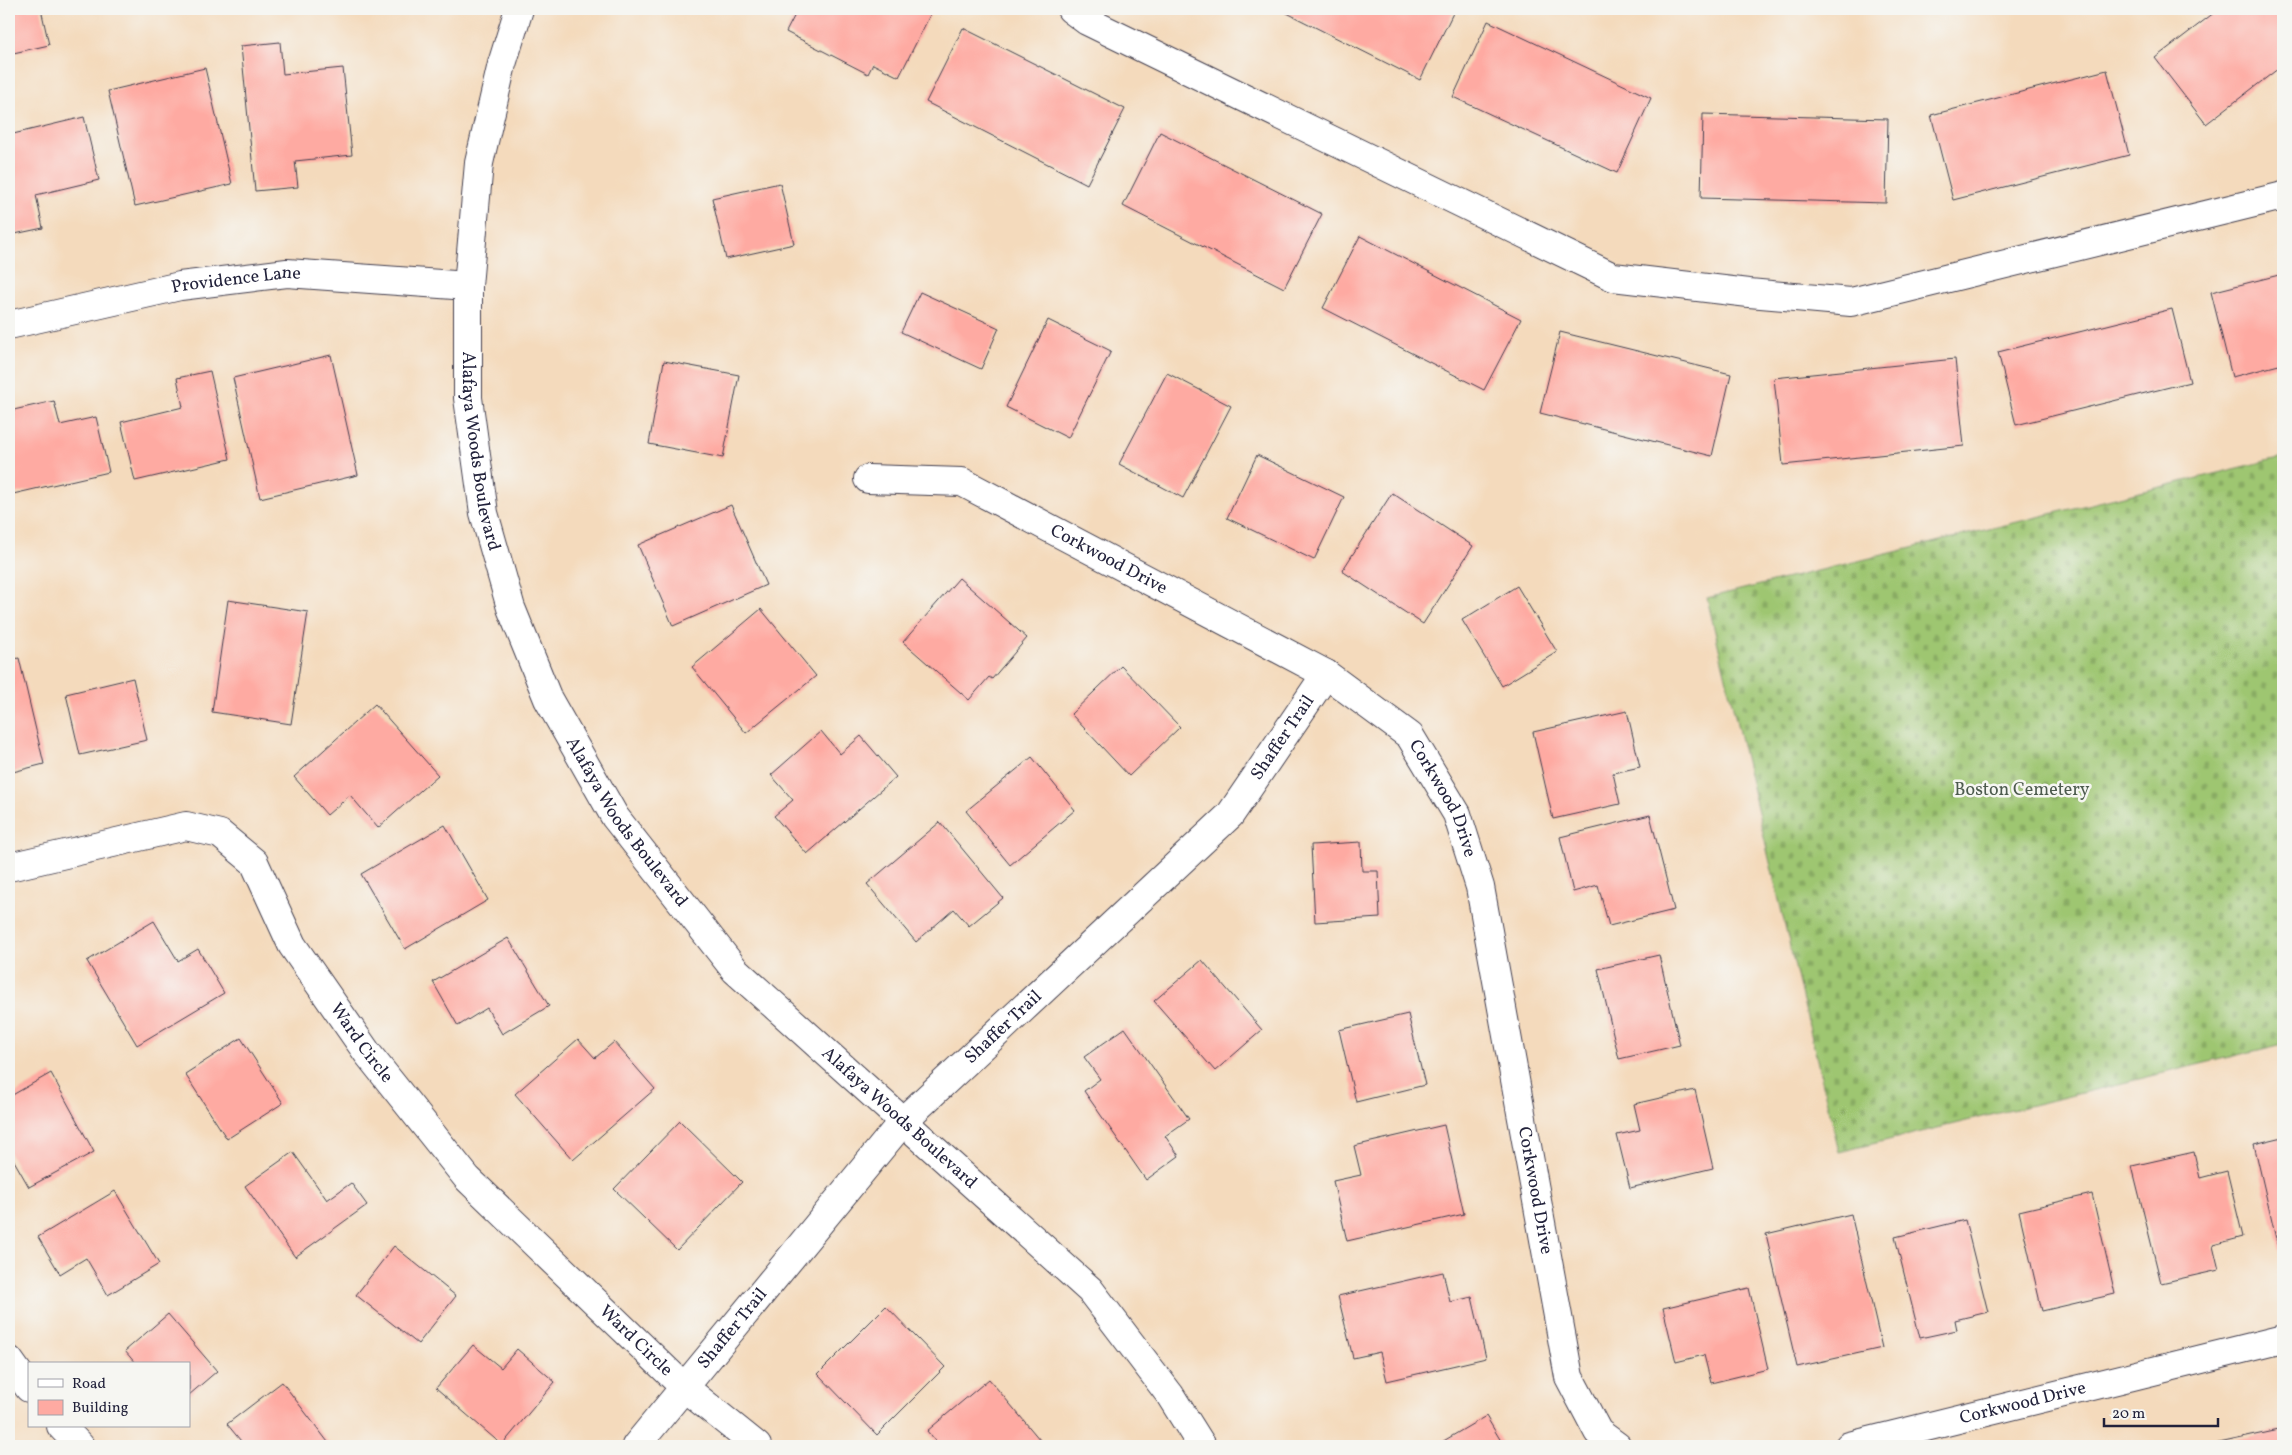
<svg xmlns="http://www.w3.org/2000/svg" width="2292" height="1455" font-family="Vollkorn,serif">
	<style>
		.cemetery { fill: url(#cemetery-stones); stroke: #607456 }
		.building { fill: #feaaa2 }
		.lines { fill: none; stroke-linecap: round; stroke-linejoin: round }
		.street-casing { stroke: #423e4e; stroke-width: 30 }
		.secondary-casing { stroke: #423e4e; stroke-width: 30 }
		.street { stroke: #fff; stroke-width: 28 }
		.secondary { stroke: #fff; stroke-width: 28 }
		.labels { text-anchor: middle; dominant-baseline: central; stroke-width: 5; stroke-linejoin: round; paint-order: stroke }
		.street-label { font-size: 18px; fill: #22223b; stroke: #f6f6f2 }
		.park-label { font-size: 18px; fill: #4d5b4e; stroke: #f6f6f2 }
	</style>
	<defs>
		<pattern id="cemetery-stones" width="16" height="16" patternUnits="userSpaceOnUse" patternTransform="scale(1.25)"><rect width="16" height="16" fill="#9ec671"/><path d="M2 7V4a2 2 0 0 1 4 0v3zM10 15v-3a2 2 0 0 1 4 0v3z" fill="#88aa63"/></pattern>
	</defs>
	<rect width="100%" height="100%" fill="#f6f6f2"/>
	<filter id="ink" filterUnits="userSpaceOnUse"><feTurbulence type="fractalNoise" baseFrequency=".02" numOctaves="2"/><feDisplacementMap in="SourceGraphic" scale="10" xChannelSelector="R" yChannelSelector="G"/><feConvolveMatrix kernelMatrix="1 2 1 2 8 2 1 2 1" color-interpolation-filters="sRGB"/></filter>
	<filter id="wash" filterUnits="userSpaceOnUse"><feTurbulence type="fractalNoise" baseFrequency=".0096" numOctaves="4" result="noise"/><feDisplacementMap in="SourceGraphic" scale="20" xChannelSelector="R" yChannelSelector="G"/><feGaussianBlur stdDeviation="1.12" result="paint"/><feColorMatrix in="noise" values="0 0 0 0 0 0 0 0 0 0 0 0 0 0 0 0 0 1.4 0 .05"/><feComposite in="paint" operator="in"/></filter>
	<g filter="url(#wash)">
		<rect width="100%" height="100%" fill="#f4dabc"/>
		<!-- cemetery -->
		<polygon class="cemetery" points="2283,457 2283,1044 1839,1152 1707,598"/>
		<g id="blocks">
			<!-- building -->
			<g class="building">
				<polygon points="9,9 41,9 49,45 9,54"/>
				<polygon points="798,9 933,9 899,77 873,64 868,74 786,32"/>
				<polygon points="1279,9 1455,9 1420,80"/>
				<polygon points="2219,9 2283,9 2283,65 2206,124 2155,58"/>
				<polygon points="1488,21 1651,98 1617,173 1453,97"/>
				<polygon points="963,28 1125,109 1087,184 926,102"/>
				<polygon points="280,42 283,74 343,68 352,155 295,161 298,187 255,191 241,46"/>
				<polygon points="205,68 232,184 135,206 108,91"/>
				<polygon points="2107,70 2129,155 1953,200 1931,115"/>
				<polygon points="1703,114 1888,119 1886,203 1701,198"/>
				<polygon points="84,117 99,180 36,195 43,228 10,235 9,135"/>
				<polygon points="1160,132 1322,214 1284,288 1123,206"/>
				<polygon points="780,183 794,244 726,259 712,198"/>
				<polygon points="1360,236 1521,319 1484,390 1323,308"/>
				<polygon points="2283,274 2283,364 2232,377 2211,292"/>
				<polygon points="920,292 999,328 981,369 901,332"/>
				<polygon points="2172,309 2190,382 2016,425 1998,352"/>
				<polygon points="1048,320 1111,351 1068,438 1006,407"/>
				<polygon points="1560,332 1731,374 1712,456 1540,413"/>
				<polygon points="331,355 358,475 260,498 233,378"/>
				<polygon points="1955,359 1964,446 1783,465 1774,378"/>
				<polygon points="664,361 739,375 723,458 649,444"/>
				<polygon points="210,371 230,459 135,481 121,422 183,407 177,378"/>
				<polygon points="1167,373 1231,406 1183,498 1119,464"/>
				<polygon points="54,401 60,425 96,417 109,472 13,494 9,475 9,411"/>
				<polygon points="1257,455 1344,497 1314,560 1227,518"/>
				<polygon points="1392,493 1473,546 1423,624 1342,571"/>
				<polygon points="731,505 766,585 673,626 638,545"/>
				<polygon points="959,578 1027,638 992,679 989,677 969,700 903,642"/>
				<polygon points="1517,586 1557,652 1502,686 1462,620"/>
				<polygon points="228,600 308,612 291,724 212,712"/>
				<polygon points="761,609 816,676 746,733 692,667"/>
				<polygon points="19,658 44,764 9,773 9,660"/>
				<polygon points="1121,666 1180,727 1129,776 1071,714"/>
				<polygon points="133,678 147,740 80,755 66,694"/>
				<polygon points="375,704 438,775 378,828 350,795 327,815 294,777"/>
				<polygon points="1627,711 1640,767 1613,773 1620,804 1553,819 1533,732"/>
				<polygon points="821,731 840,754 861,736 896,777 807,854 774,816 793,800 771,775"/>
				<polygon points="1032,757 1075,810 1010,865 966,811"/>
				<polygon points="1650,815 1674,910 1609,926 1598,885 1573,892 1560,837"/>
				<polygon points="940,822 1003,898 969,926 954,909 916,942 867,884"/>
				<polygon points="445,825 488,900 405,949 361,874"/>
				<polygon points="1361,842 1362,871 1378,871 1380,918 1315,922 1311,845"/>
				<polygon points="154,921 178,961 198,949 224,993 137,1045 87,961"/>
				<polygon points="508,938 549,1006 502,1034 487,1008 458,1026 433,982"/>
				<polygon points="1659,955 1680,1045 1619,1059 1598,969"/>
				<polygon points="1202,960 1262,1030 1215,1071 1154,1001"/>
				<polygon points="1408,1014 1425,1085 1356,1102 1339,1030"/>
				<polygon points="1125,1028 1189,1119 1165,1136 1179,1156 1146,1180 1084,1091 1100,1079 1084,1057"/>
				<polygon points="241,1038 283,1103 227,1139 185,1074"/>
				<polygon points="578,1039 595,1058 614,1042 655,1089 573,1160 515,1094"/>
				<polygon points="51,1073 94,1152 29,1187 9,1152 9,1097"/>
				<polygon points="1695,1090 1713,1168 1630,1188 1617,1135 1640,1130 1634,1104"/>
				<polygon points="680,1121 742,1182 677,1250 614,1189"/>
				<polygon points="1444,1125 1464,1214 1347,1241 1333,1181 1361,1175 1354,1146"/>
				<polygon points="2283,1137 2283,1250 2279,1252 2254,1144"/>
				<polygon points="293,1152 327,1200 351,1183 367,1205 295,1257 245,1186"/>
				<polygon points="2194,1152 2200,1178 2227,1171 2243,1237 2213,1245 2219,1270 2161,1283 2132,1166"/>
				<polygon points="115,1191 159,1264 108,1295 86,1258 60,1274 38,1237"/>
				<polygon points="2092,1194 2115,1294 2042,1311 2019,1211"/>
				<polygon points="1851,1214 1882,1348 1797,1367 1766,1234"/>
				<polygon points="1965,1220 1988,1312 1955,1320 1957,1330 1920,1338 1895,1237"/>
				<polygon points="394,1246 456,1296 418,1344 356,1295"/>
				<polygon points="1443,1272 1450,1302 1472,1297 1486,1358 1387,1381 1380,1352 1353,1358 1338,1296"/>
				<polygon points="1749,1288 1768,1369 1711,1383 1704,1355 1676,1362 1663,1308"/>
				<polygon points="886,1306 945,1367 877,1435 818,1374"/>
				<polygon points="168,1314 217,1371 189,1395 189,1364 136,1364 125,1351"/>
				<polygon points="473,1345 501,1368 517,1349 555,1382 502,1445 436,1388"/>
				<polygon points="989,1379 1040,1440 1032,1446 939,1446 927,1431"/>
				<polygon points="282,1382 331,1446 245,1446 227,1424"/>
				<polygon points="1486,1416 1504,1446 1435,1446"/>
				<polygon points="2279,1430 2283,1446 2210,1446 2210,1445"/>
			</g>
		</g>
	</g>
	<g filter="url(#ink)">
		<use href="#blocks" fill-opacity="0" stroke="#423e4e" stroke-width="1"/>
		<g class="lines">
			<defs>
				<g id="street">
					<polyline points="1071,9 1087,21 1613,277 1749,293 1851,302 2283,196"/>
					<path id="s1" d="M9,325L180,286L287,273L468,286"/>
					<path id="s2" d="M868,479L962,482L1326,674L1410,736L1457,814L1480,887L1569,1377L1598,1432L1617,1446"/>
					<path id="s3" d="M9,867L186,826L220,834L254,862L292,945L368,1054L467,1178L685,1388L757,1446"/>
					<polyline points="9,1360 29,1388"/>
					<polyline points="61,1426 80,1446"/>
					<path id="s4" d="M636,1446L904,1120L1230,815L1326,674"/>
					<path id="s5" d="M1849,1446L2283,1339"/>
				</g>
				<g id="secondary">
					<path id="s6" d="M519,9L502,64L479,163L468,286V398L484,513L511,608L548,699L615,817L735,970L1090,1290L1170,1395L1202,1446"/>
				</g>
			</defs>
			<!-- street casing -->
			<use href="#street" class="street-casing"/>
			<!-- secondary casing -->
			<use href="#secondary" class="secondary-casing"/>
			<!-- street -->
			<use href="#street" class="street"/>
			<!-- secondary -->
			<use href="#secondary" class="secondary"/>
		</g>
	</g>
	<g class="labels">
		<!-- street labels -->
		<g class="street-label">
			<text stroke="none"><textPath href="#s1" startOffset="232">Providence Lane</textPath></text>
			<text stroke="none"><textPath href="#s6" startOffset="449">Alafaya Woods Boulevard</textPath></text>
			<text stroke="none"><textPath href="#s2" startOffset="260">Corkwood Drive</textPath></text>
			<text stroke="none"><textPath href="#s4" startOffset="962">Shaffer Trail</textPath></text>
			<text stroke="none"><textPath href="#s2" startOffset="681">Corkwood Drive</textPath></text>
			<text stroke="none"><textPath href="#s6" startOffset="854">Alafaya Woods Boulevard</textPath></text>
			<text stroke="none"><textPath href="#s4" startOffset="558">Shaffer Trail</textPath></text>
			<text stroke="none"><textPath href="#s3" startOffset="472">Ward Circle</textPath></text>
			<text stroke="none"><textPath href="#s6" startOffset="1259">Alafaya Woods Boulevard</textPath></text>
			<text stroke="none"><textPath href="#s2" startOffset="1086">Corkwood Drive</textPath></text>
			<text stroke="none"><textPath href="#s4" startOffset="152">Shaffer Trail</textPath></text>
			<text stroke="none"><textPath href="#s3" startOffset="878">Ward Circle</textPath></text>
			<text stroke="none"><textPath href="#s5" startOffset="179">Corkwood Drive</textPath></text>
		</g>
		<!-- park labels -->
		<g class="park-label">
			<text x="2022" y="790">Boston Cemetery</text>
		</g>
	</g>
	<!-- margin -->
	<rect width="2292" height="1455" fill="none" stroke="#f6f6f2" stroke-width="30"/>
	<!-- legend -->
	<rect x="28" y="1362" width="162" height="65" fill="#f6f6f2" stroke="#a1a1a9"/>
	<rect x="38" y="1379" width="25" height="8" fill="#ffffff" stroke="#a1a1a9"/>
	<text x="72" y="1388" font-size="15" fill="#22223b">Road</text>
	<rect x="38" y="1400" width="25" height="15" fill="#feaaa2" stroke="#a1a1a9"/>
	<text x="72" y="1412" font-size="15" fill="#22223b">Building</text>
	<!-- scale -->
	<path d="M2104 1418v8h114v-8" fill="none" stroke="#22223b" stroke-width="2.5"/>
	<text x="2112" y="1418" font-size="15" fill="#22223b" stroke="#f6f6f2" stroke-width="4" paint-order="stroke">20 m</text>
</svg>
